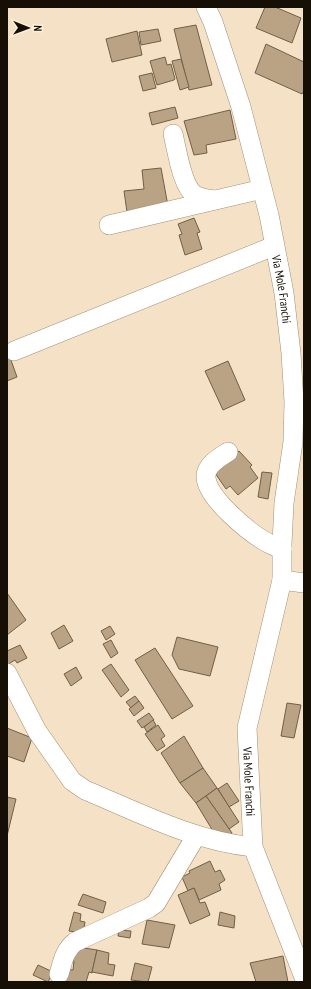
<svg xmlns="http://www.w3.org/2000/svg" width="311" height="989" font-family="'PT Sans Narrow',sans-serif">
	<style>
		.building { fill: #b9a384; stroke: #705f47 }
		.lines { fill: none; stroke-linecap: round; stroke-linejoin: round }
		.minor-casing { stroke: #a29076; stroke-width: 20 }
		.minor { stroke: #fff; stroke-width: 19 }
		.labels { text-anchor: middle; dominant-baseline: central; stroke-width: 4; stroke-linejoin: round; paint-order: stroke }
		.street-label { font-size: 12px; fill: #160f06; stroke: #ffefd9 }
	</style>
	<rect width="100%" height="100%" fill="#f5e1c6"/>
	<!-- building -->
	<g class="building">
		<polygon points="265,7 275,7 301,18 292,43 256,28"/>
		<polygon points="196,25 212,85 189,90 174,29"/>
		<polygon points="158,29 161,41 141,45 139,32"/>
		<polygon points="137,31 142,55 112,62 106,39"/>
		<polygon points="266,44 304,62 304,90 302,94 255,73"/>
		<polygon points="165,57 167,65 171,64 175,79 174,80 157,85 150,61"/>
		<polygon points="181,59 189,87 180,90 172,61"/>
		<polygon points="152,73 156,88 143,91 139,76"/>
		<polygon points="175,107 178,118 152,125 149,113"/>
		<polygon points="230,110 236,139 206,145 207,153 194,155 184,121"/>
		<polygon points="161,168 168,206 127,212 124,191 144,189 142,170"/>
		<polygon points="194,218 200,232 197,233 202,249 185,255 179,235 182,234 178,224"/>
		<polygon points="7,349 17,377 7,381"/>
		<polygon points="228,361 245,400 223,410 205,371"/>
		<polygon points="239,451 252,465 250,467 258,478 238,495 230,486 226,489 215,473"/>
		<polygon points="262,472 272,473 268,499 258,497"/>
		<polygon points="7,593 26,620 7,635"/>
		<polygon points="64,625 73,641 59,649 51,633"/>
		<polygon points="110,626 115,634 106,640 101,631"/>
		<polygon points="177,637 218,647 210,676 179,669 172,655"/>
		<polygon points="111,640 118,653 111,658 103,644"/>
		<polygon points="20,645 27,658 17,663 15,660 7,665 7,651"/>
		<polygon points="155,648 193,706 172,719 135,660"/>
		<polygon points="111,664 129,690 121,697 102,670"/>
		<polygon points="76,667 82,678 71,686 64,674"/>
		<polygon points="135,696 139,701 131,708 126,702"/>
		<polygon points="139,701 144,708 134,716 129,709"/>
		<polygon points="287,703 301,705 294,738 281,736"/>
		<polygon points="149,713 154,720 142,728 137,721"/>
		<polygon points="153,720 156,725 147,732 144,727"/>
		<polygon points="158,725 165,736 161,739 165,746 157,751 145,734"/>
		<polygon points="7,728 32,738 24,762 7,756"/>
		<polygon points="184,736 203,768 180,783 161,753"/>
		<polygon points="203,768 217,788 196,803 180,783"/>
		<polygon points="227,783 239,801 229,807 218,789"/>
		<polygon points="217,788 239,822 229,829 206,796"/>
		<polygon points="206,796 232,833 227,840 216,836 196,803"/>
		<polygon points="7,797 16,799 7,836"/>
		<polygon points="210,861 215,872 220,870 225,880 219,884 221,890 199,900 194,888 188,891 182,877 190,873 189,871"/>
		<polygon points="194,888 200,903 205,902 210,915 190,924 178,895"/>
		<polygon points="83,894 106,902 103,913 78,905"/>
		<polygon points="74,912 81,914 80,921 85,922 83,933 69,931"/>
		<polygon points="220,912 235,916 234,928 218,925"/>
		<polygon points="147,920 175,925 169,948 142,944"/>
		<polygon points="119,930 131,931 130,938 118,936"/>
		<polygon points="78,947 97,950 92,973 89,972 86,982 62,982 65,969 73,970 74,961 71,960"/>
		<polygon points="97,950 109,953 108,964 115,965 113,976 92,972"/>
		<polygon points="283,956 288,982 256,982 250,963"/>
		<polygon points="135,963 152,967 148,982 131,980"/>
		<polygon points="38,965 53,972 48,982 33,975"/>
	</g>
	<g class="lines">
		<defs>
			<g id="minor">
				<path id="s1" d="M206,7L213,22L241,107L269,215L284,293L291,353L294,402L293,442L284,503L282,544V580"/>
				<path d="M173,134C177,150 182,187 195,195C200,198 208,199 214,200"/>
				<polyline points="109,225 262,189"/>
				<polyline points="14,351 274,246"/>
				<path d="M228,452C220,457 206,465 206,476C205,497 251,534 268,543C272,545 277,547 282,549"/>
				<path id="s2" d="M304,583L282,580L247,728L253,847L304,977"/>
				<path d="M7,673L37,731L72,781L85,790C140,813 194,841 253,847"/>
				<path d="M59,974C63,961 64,951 75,942L149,908L156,903L196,836"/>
			</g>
		</defs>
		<!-- minor casing -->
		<use href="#minor" class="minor-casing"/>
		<!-- minor -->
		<use href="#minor" class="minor"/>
	</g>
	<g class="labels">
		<!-- street labels -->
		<g class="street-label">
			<text stroke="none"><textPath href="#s1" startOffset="293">Via Mole Franchi</textPath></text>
			<text stroke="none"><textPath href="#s2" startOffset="228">Via Mole Franchi</textPath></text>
		</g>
	</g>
	<!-- border -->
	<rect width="311" height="989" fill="none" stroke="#160f06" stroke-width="16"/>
	<!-- north arrow -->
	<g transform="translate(28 28) rotate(91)" stroke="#ffefd9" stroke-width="3" paint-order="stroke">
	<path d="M0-3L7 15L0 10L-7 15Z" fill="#160f06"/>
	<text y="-6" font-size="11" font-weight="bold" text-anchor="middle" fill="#160f06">N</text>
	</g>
</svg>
